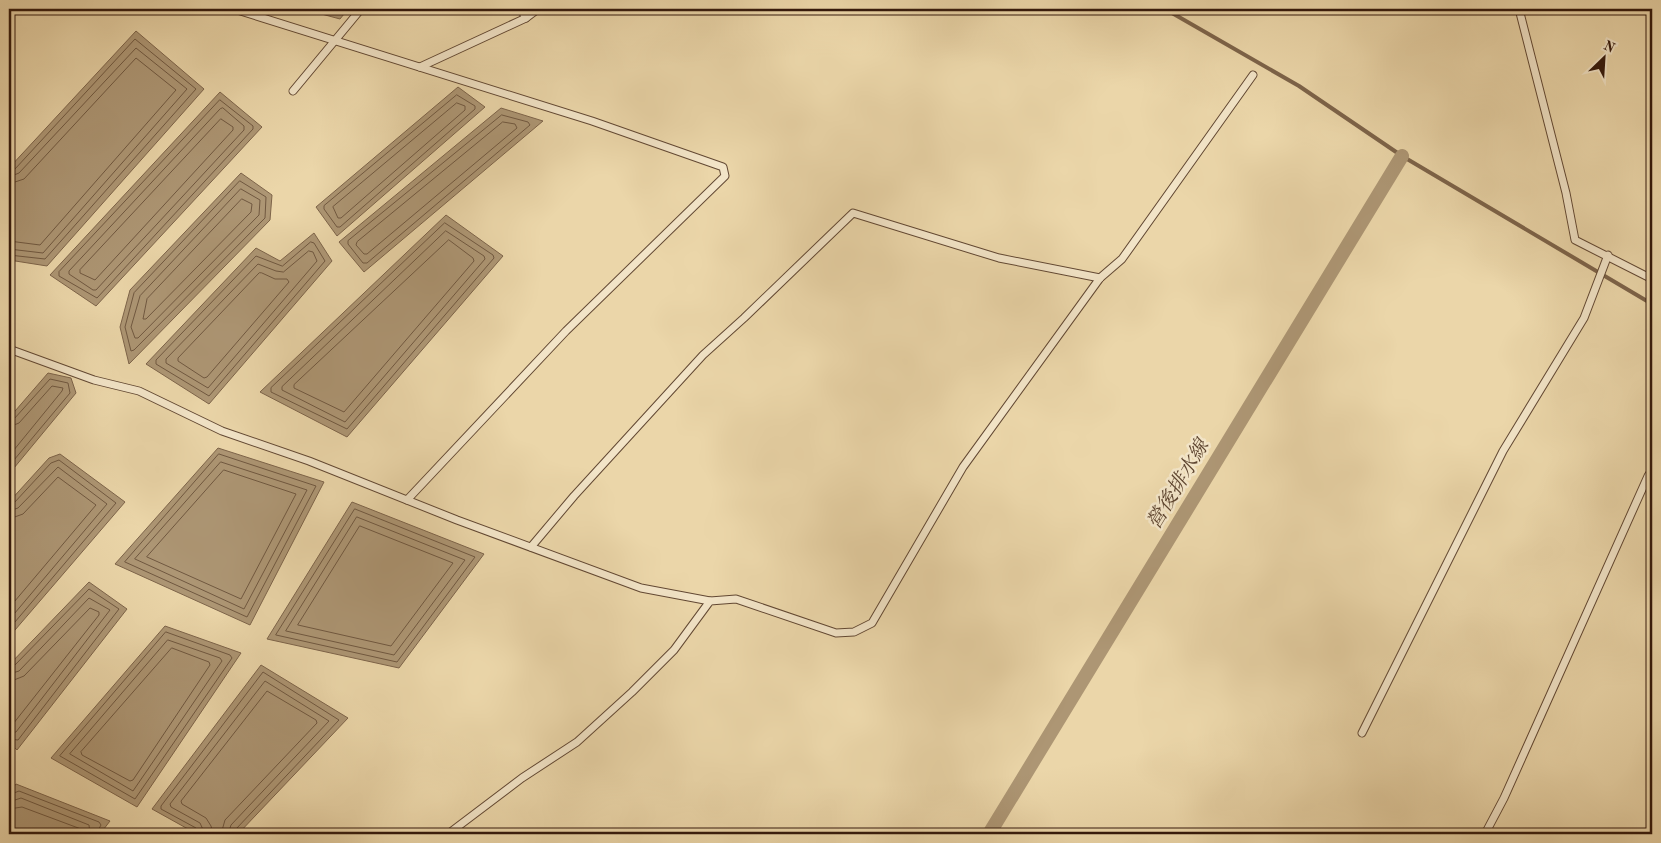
<svg xmlns="http://www.w3.org/2000/svg" width="1661" height="843" font-family="'Old Standard TT','Noto Serif TC',serif">
	<style>
		.water { fill: #ad9674; stroke: #7d644a }
		.lines { fill: none; stroke-linecap: round; stroke-linejoin: round }
		.shore { stroke: #705840; stroke-width: 1 }
		.stream { stroke: #7d644a; stroke-width: 4 }
		.canal { stroke: #ad9674; stroke-width: 14 }
		.service-casing { stroke: #624833; stroke-width: 9 }
		.service { stroke: #f2e4c7; stroke-width: 7 }
		.labels { text-anchor: middle; dominant-baseline: central; stroke-width: 5; stroke-linejoin: round; paint-order: stroke }
		.water-label { font-size: 20px; font-style: italic; fill: #5e4530; stroke: #f2e4c7 }
	</style>
	<rect width="100%" height="100%" fill="#ebd6a9"/>
	<filter id="stains"><feTurbulence type="fractalNoise" baseFrequency=".004" numOctaves="4"/><feColorMatrix values="0 0 0 0 .2 0 0 0 0 .09 0 0 0 0 .02 0 0 0 .5 -.17"/></filter>
	<radialGradient id="worn" r=".72"><stop offset=".6" stop-color="#630" stop-opacity="0"/><stop offset="1" stop-color="#630" stop-opacity=".3"/></radialGradient>
	<!-- water -->
	<g class="water">
		<polygon points="303,9 348,9 340,19"/>
		<polygon points="136,31 204,89 47,266 9,260 9,168"/>
		<polygon points="458,87 485,107 337,236 316,207"/>
		<polygon points="220,92 262,127 96,306 50,275"/>
		<polygon points="501,108 543,121 364,272 339,242"/>
		<polygon points="241,173 272,195 270,220 129,364 120,327 130,290"/>
		<polygon points="446,215 503,256 347,437 260,392"/>
		<polygon points="314,233 332,261 209,404 146,364 256,248 280,261"/>
		<polygon points="48,373 71,378 76,393 9,474 9,418"/>
		<polygon points="218,448 324,482 250,625 115,564"/>
		<polygon points="60,454 125,502 9,637 9,502 49,458"/>
		<polygon points="352,502 484,554 399,668 267,639"/>
		<polygon points="89,582 127,609 17,750 9,742 9,665"/>
		<polygon points="165,626 241,653 137,807 51,758"/>
		<polygon points="261,665 348,718 238,834 197,834 152,809"/>
		<polygon points="16,784 110,821 100,834 9,834 9,793"/>
	</g>
	<g class="lines">
		<!-- shore -->
		<g class="shore">
			<polygon points="457,95 475,106 475,109 340,227 337,227 324,209 324,206"/>
			<polygon points="220,100 253,126 253,129 97,298 59,276 59,272"/>
			<polygon points="457,103 465,106 465,110 341,218 338,218 333,207"/>
			<polygon points="223,108 244,126 244,130 96,290 93,290 69,274 69,271 220,109"/>
			<polygon points="502,115 528,122 530,125 367,263 363,263 348,244 348,241"/>
			<polygon points="221,119 233,127 233,130 95,280 80,273 80,270"/>
			<polygon points="503,122 515,124 517,128 367,254 364,254 356,245 357,242"/>
			<polyline points="9,171 15,169 135,39 196,89 45,259 9,255"/>
			<polyline points="9,177 19,173 136,48 187,89 43,253 9,249"/>
			<polygon points="240,181 266,197 265,218 134,350 131,351 125,327 134,293"/>
			<polyline points="9,184 24,179 136,58 176,90 40,245 9,241"/>
			<polygon points="241,189 260,200 259,215 138,338 135,338 131,327 140,296"/>
			<polygon points="242,199 252,204 251,212 146,319 143,319 147,299"/>
			<polygon points="445,223 493,255 494,258 347,429 271,392 271,388"/>
			<polygon points="446,231 484,256 485,259 345,422 282,390 282,387"/>
			<polygon points="449,240 473,258 474,261 344,412 294,388 294,385"/>
			<polygon points="311,242 314,243 325,261 209,396 156,364 156,360 256,256 282,266"/>
			<polygon points="309,251 313,252 317,261 208,388 166,363 166,359 258,264 276,271 283,272"/>
			<polygon points="262,273 275,279 287,279 289,282 207,377 204,378 178,361 178,358 259,273"/>
			<polyline points="9,421 14,419 50,379 68,383 70,393 9,466"/>
			<polyline points="9,427 19,423 52,386 63,388 62,391 9,456"/>
			<polygon points="219,454 316,486 247,617 125,562"/>
			<polygon points="221,462 307,490 244,609 135,559"/>
			<polygon points="224,470 296,494 241,599 147,557"/>
			<polyline points="9,505 14,503 51,463 59,460 116,503 9,629"/>
			<polygon points="355,509 475,557 397,662 276,635"/>
			<polyline points="9,511 18,508 58,467 107,504 9,620"/>
			<polygon points="357,517 465,560 394,655 286,631"/>
			<polyline points="9,519 23,514 58,477 96,505 9,608"/>
			<polygon points="360,526 453,563 391,646 298,625"/>
			<polygon points="166,632 230,655 232,658 135,799 60,756"/>
			<polygon points="168,640 220,658 222,661 133,791 70,754"/>
			<polygon points="172,648 209,662 210,665 133,780 130,781 82,755 81,752"/>
			<polyline points="9,668 14,666 89,589 119,609 18,740 9,739"/>
			<polyline points="9,674 19,671 89,598 110,610 16,732 9,733"/>
			<polyline points="9,682 24,676 90,608 99,612 99,615 13,724 9,725"/>
			<polyline points="9,795 19,791 99,822 101,825 96,834"/>
			<polyline points="9,802 21,798 89,825 90,834"/>
			<polyline points="9,809 22,807 81,829 82,834"/>
			<polyline points="199,834 196,828 161,809 161,806 263,672 339,720 236,829 234,834"/>
			<polyline points="205,834 200,823 171,807 170,804 265,681 329,721 231,825 228,834"/>
			<polyline points="213,834 211,826 206,818 182,804 181,801 267,691 316,720 317,723 225,820 221,834"/>
		</g>
		<!-- stream -->
		<polyline class="stream" points="1165,9 1299,86 1402,156 1652,304"/>
		<!-- canal -->
		<polyline class="canal" points="989,834 1402,156"/>
		<defs>
			<g id="service">
				<polyline points="234,9 592,121 723,167 725,176 566,331 407,500"/>
				<polyline points="521,9 526,18"/>
				<polyline points="1519,9 1566,193 1575,240 1652,279"/>
				<polyline points="420,67 526,18 538,9"/>
				<polyline points="293,91 361,9"/>
				<polyline points="9,349 94,380 139,391 222,431 309,461 457,520 641,588 710,601"/>
				<polyline points="531,547 574,496 703,355 744,318 853,213 999,258 1100,278"/>
				<polyline points="1362,733 1503,451 1584,318 1608,255"/>
				<polyline points="448,834 522,778 577,742 632,692 674,650 710,601 736,599 836,633 854,632 872,623 963,467 1100,278 1122,259 1253,75"/>
				<polyline points="1485,834 1504,798 1648,476 1652,470"/>
			</g>
		</defs>
		<!-- service casing -->
		<use href="#service" class="service-casing"/>
		<!-- service -->
		<use href="#service" class="service"/>
	</g>
	<g class="labels">
		<!-- water labels -->
		<g class="water-label">
			<text transform="translate(1179 485) rotate(-59)">營後排水線</text>
		</g>
	</g>
	<!-- margin -->
	<rect width="1661" height="843" fill="none" stroke="#ebd6a9" stroke-width="30"/>
	<rect x="10" y="10" width="1641" height="823" fill="none" stroke="#34190c" stroke-width="2.5"/>
	<rect x="15" y="15" width="1631" height="813" fill="none" stroke="#34190c"/>
	<!-- north arrow -->
	<g transform="translate(1604 58) rotate(25)" stroke="#f2e4c7" stroke-width="4" paint-order="stroke">
	<path d="M0-4L9 19L0 12L-9 19Z" fill="#34190c"/>
	<text y="-8" font-size="14" font-weight="bold" text-anchor="middle" fill="#34190c">N</text>
	</g>
	<rect width="100%" height="100%" filter="url(#stains)"/>
	<rect width="100%" height="100%" fill="url(#worn)"/>
</svg>
